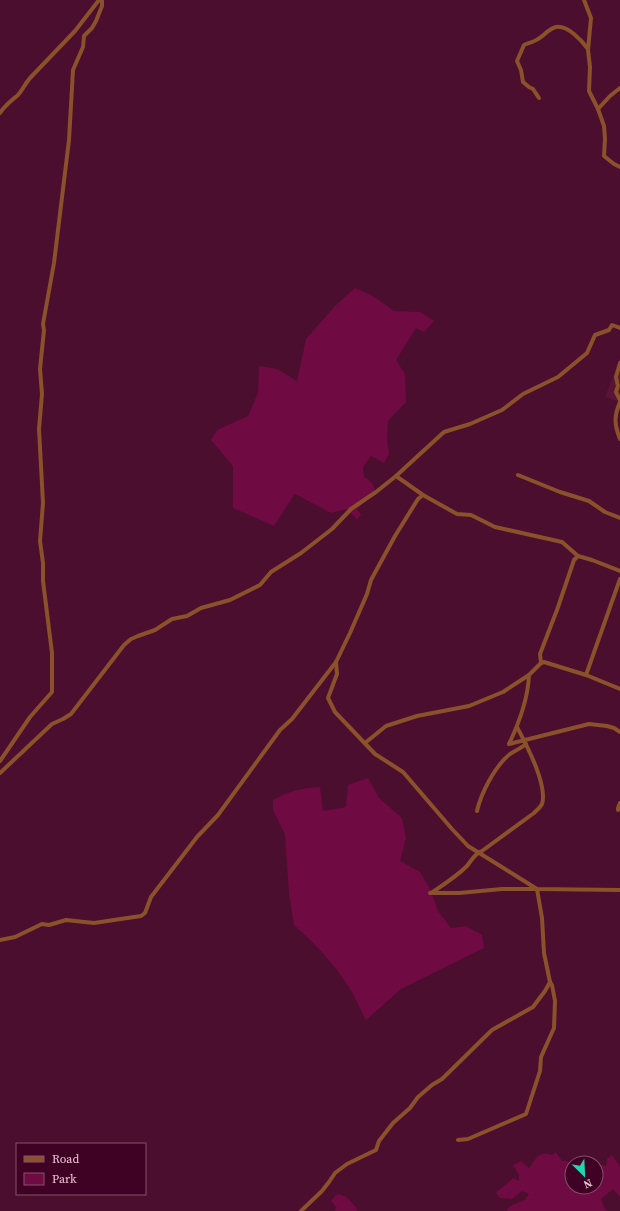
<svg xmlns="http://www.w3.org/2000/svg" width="620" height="1211" font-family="'Source Serif 4',serif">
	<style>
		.built { fill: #591337 }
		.green { fill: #700a43 }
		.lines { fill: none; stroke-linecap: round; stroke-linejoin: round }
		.street { stroke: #8a512a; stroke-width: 4 }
	</style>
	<rect width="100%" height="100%" fill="#4b0e2e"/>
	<!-- built -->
	<polygon class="built" points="620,358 620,402 605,397"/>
	<!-- green -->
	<g class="green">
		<path d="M355,288L373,296L394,311L420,312L434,321L424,332L416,328L396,360L405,374L406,402L388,421L387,439L389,454L384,463L371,456L363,467L364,477C385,489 369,499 357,509L361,515L357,519L346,509L331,513L295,494L274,526L233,508V466L211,440L217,430L248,416L258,393L259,366L277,369L297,381L306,339L335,306Z"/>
		<path d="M368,778L379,798L402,818L406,838L400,861L420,872L430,889L438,911L451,928L466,926L482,935L484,948L401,989L366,1020C361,1011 357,1001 352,992C337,967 316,944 294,925L289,894L285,834L273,810V800C289,791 301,788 320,787L323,811L346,807L348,785Z"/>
		<path d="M556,1152L562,1161H567L571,1164L570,1170H572V1187H596V1164L606,1166L607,1159L612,1155L620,1167V1195L619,1196L613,1189L601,1199L605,1209L608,1211H506L510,1206L525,1200L529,1194L522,1191L512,1199L500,1198L496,1193C501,1187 508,1184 513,1178L519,1181V1175L513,1165L521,1161L529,1168C536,1158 539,1151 552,1155Z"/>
		<path d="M338,1194C347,1195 354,1204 358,1211H334L337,1208L331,1201L335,1196Z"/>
	</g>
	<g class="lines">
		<!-- street -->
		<g class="street">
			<polyline points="584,0 591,18 588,50 590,67 589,91 598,109 604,126 605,139 604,156 614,164 620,167"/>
			<path d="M539,98L533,89L529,87L523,82L521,70L517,61L524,45C528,43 534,42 538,39C544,36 548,29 556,27C568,25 582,41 588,49"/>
			<polyline points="598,109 610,96 620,88"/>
			<path d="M0,113C5,105 11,101 18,95C22,91 26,82 31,77L75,31L99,0"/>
			<polyline points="620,363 616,377 618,386 616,392 620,400"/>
			<path d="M620,402C614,416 614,424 620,439"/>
			<polyline points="518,475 560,492 589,501 605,512 620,518"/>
			<polyline points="396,476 423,495 457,514 471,515 495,527 562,542 578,556 592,560 620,571"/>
			<polyline points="336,662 337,674 328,698 335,712 375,754 403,772 452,829 468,846 537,889 620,890"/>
			<polyline points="541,663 540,654 557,610 574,560 578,556"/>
			<polyline points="586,675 620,579"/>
			<polyline points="365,743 386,726 417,716 469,706 503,692 529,675 541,663 544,662 586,675 620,689"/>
			<polyline points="509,744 589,724 607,726 614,728 620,732"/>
			<path d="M509,744C519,723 528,699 529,675"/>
			<polyline points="0,761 30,717 52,692 52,653 43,581 43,563 40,541 43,503 39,429 42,394 40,369 44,330 43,324 54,263 69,140 73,70 83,47 84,36 92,28 96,21 102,6 102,0"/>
			<polyline points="0,773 52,724 63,719 71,714 124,645 131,639 138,636 155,630 172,619 187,616 201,608 230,600 260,585 271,572 301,553 332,529 351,509 376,492 396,476 444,432 470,424 502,410 523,394 558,377 587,353 595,335 609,330 612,325 620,328"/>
			<polyline points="618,810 618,808 620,803"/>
			<path d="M477,811C481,793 495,766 510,754C515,751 521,748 526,744"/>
			<path d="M431,893C443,885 456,877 467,866C471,861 475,853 482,851L534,813C537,810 540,808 542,804C548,785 526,744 517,727"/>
			<polyline points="0,940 15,937 42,924 49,925 66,920 94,923 141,916 145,913 151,897 197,837 218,815 280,730 292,719 336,662 350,633 367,594 371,580 395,536 418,499 423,495"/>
			<polyline points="458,1140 468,1139 526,1114 540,1071 541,1057 554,1028 555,1001 552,985 550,982"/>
			<polyline points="301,1211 322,1191 329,1182 335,1173 347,1164 376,1150 379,1141 393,1123 410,1108 418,1097 432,1085 442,1079 492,1030 533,1007 545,991 550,982 544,953 542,918 537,889 502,889 459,893 430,893"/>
		</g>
	</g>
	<!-- legend -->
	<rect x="16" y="1143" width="130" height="52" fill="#400224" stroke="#85506a"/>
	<rect x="24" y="1156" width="20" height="6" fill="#8a512a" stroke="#85506a"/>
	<text x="52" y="1163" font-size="12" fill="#edc5d4">Road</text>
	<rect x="24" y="1173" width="20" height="12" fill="#700a43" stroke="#85506a"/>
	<text x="52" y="1183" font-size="12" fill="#edc5d4">Park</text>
	<!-- north arrow -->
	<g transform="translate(584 1175) rotate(156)"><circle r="19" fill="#400224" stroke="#85506a"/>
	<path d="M0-3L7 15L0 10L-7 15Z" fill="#20d5b0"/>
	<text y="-6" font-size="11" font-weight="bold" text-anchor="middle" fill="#edc5d4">N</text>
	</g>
</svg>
